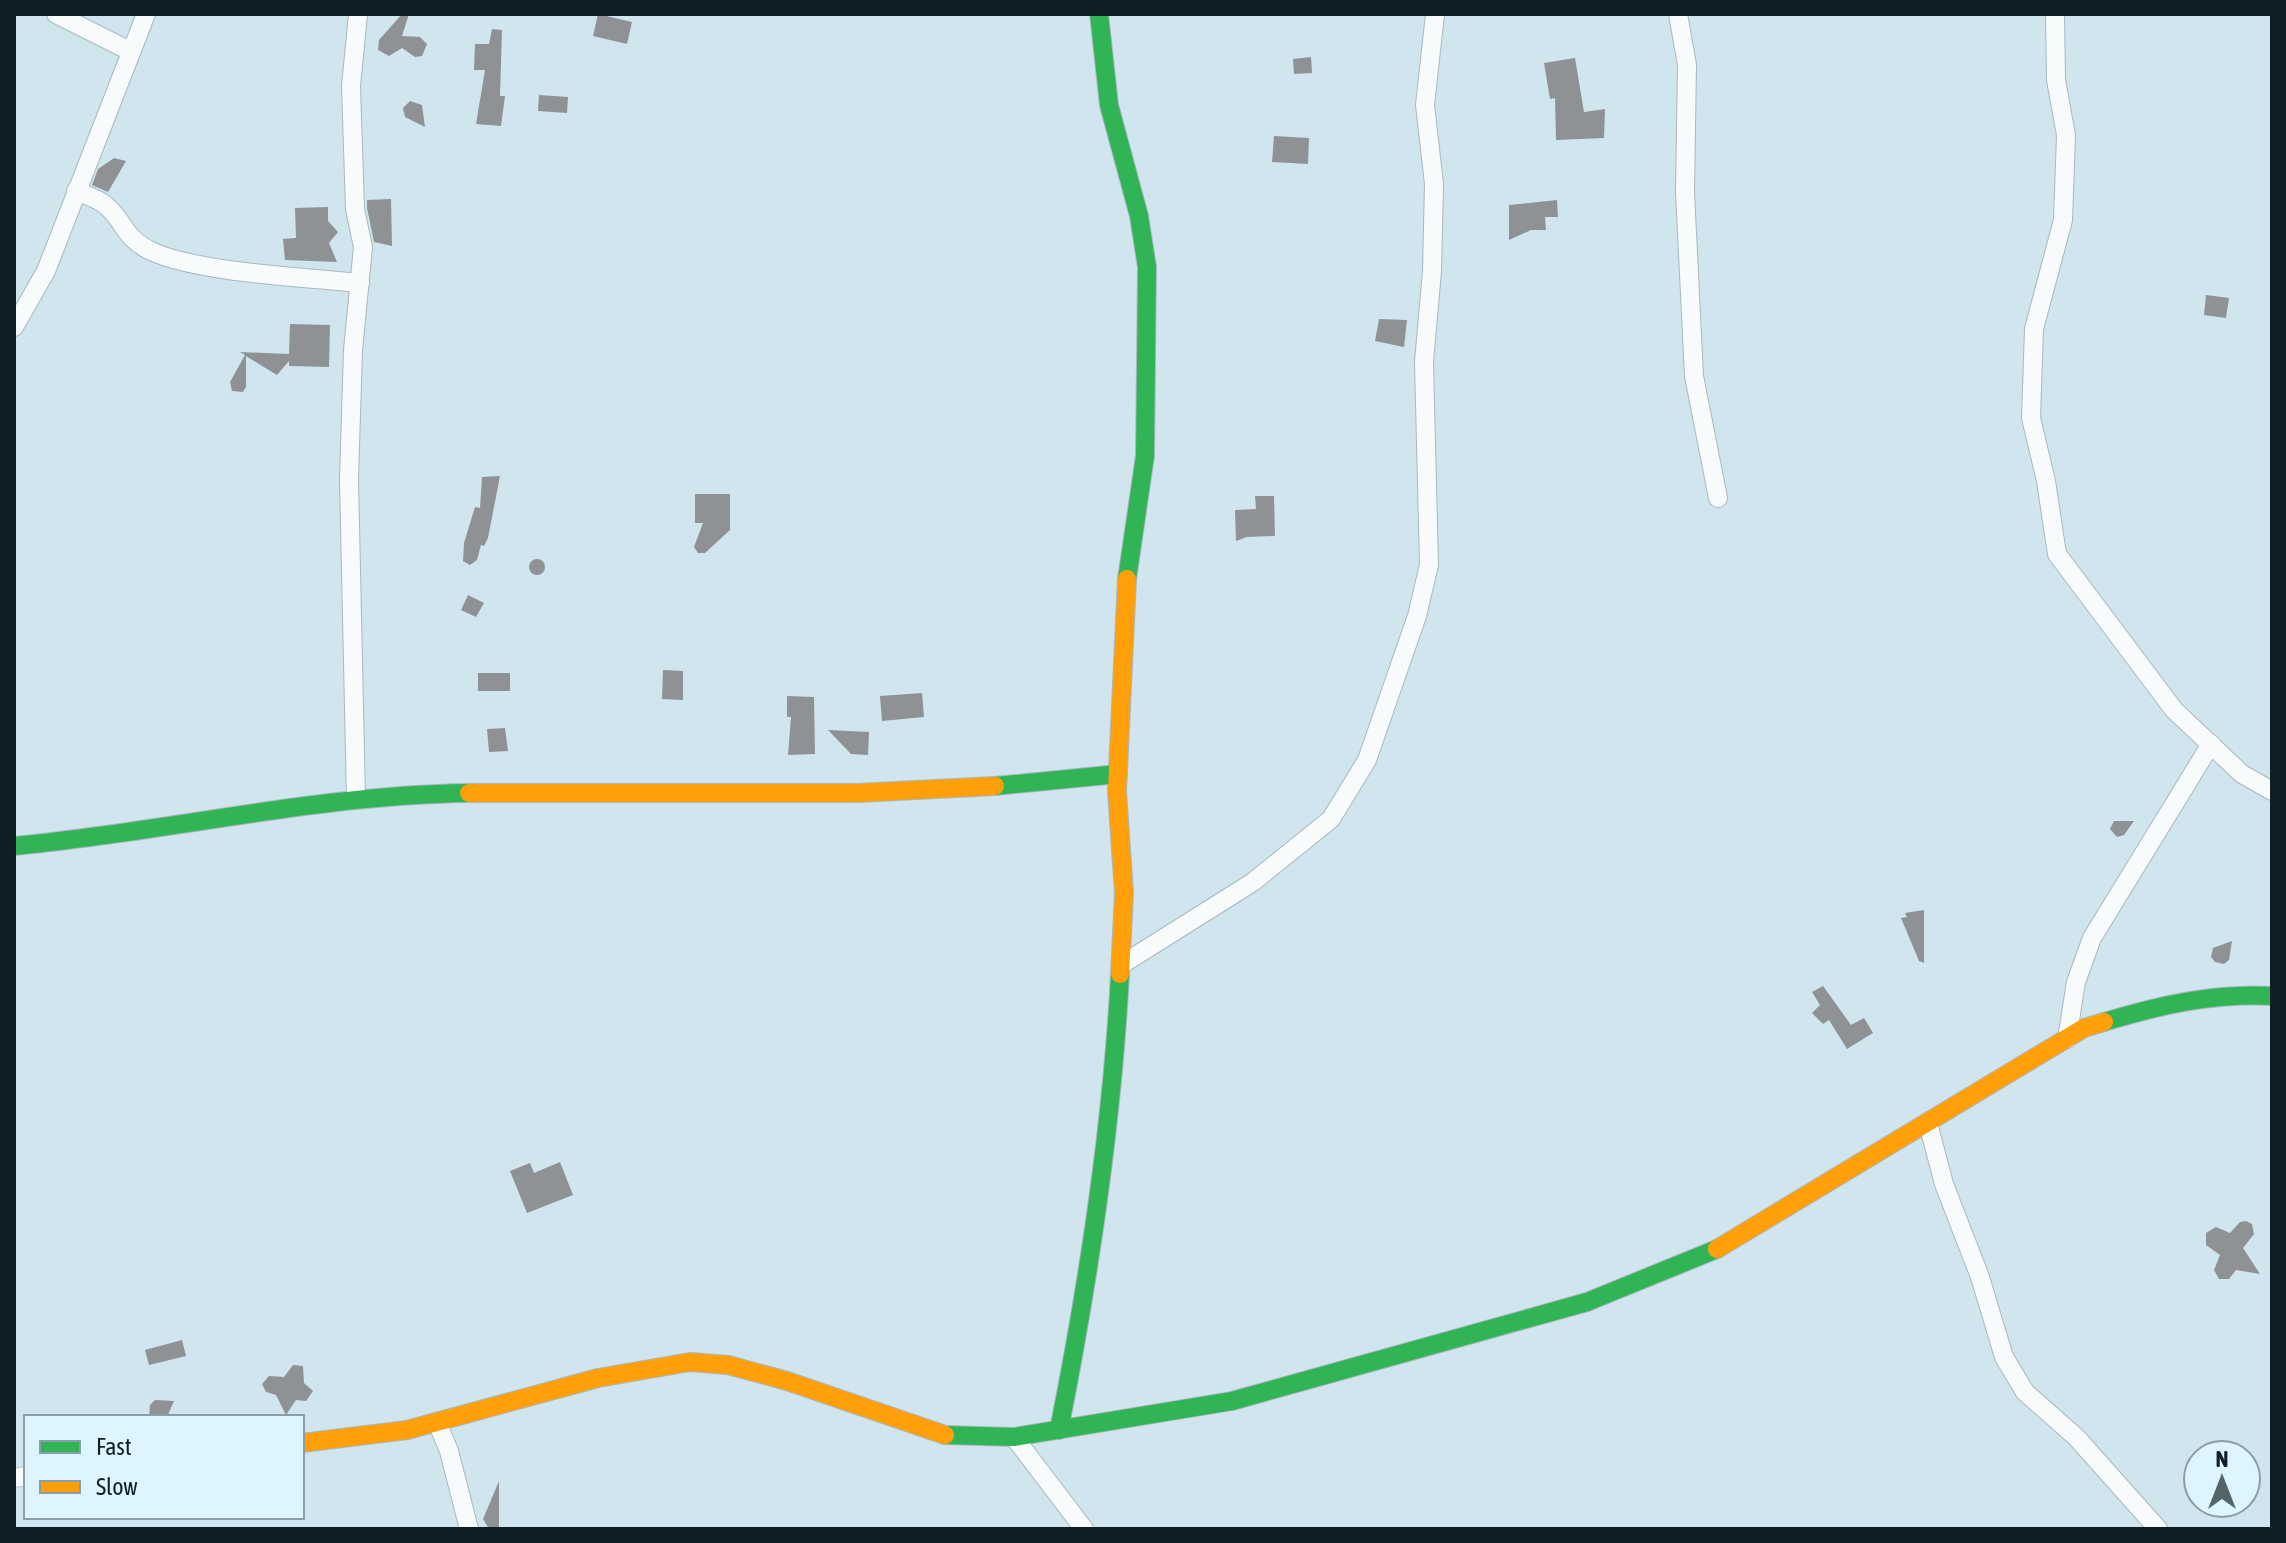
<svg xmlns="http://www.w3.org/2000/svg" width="2286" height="1543" font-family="'Asap Condensed',sans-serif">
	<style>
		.building { fill: #8f9294 }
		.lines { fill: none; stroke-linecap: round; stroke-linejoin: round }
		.street-casing { stroke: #a8b8bf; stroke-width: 20 }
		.fast-casing { stroke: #a8b8bf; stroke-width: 20 }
		.slow-casing { stroke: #a8b8bf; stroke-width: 20 }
		.street { stroke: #f8fbfc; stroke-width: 18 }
		.fast { stroke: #30b455; stroke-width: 18 }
		.slow { stroke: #ff9f0a; stroke-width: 18 }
	</style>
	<rect width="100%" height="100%" fill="#d1e5ee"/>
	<!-- building -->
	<g class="building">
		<polygon points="402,14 409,14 402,36 420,37 427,44 422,56 415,57 402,48 389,56 378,50 379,40"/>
		<polygon points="598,14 632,22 627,44 593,36"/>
		<polygon points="492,29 502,30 500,96 505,96 501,126 476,124 485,70 474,70 475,44 489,44"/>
		<polygon points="1311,57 1312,73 1294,74 1293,59"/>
		<polygon points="1575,58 1584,112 1605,109 1604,138 1556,140 1555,98 1550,99 1544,63"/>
		<polygon points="539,95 568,97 567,113 538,111"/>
		<polygon points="410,101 422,105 425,127 405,117 403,108"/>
		<polygon points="1274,136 1309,138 1308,164 1272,162"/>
		<polygon points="114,158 126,161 108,192 92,185 98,169"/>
		<polygon points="391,199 392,246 374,242 367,208 367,200"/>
		<polygon points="1557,200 1558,217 1545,217 1546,230 1531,230 1509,240 1509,205"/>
		<polygon points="328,207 328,221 338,232 329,243 337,262 285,260 283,239 296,238 295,208"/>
		<polygon points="2206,295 2229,298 2226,318 2204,315"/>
		<polygon points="1379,319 1407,320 1404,347 1375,341"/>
		<polygon points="290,324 330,325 329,367 289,366 289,361 277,375 246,356 246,387 243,392 232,391 230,382 245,355 240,352 289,354"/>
		<polygon points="500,476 488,538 484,546 481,545 477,560 470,565 463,561 464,543 475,507 480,508 482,477"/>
		<polygon points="695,494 730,494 730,530 705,553 698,553 694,547 703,523 695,523"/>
		<polygon points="1255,496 1274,496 1275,536 1247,537 1236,541 1235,510 1256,509"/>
		<circle cx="537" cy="567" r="8"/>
		<polygon points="468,595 484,603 476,617 461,610"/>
		<polygon points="663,670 683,671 683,700 662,699"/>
		<rect x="478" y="673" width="32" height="18"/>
		<polygon points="922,693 924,717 882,721 880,696"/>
		<polygon points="787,696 814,697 815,754 788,755 791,717 787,717"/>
		<polygon points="505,728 508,751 489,752 487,729"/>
		<polygon points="828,730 869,732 868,755 851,754"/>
		<polygon points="2114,821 2134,821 2124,835 2117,837 2110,829"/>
		<polygon points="1924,910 1924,963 1919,961 1901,918 1907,917 1905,913"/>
		<polygon points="2232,941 2229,960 2224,964 2215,962 2211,957 2213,948"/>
		<polygon points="1823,986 1851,1025 1864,1018 1873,1033 1847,1049 1829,1020 1823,1024 1812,1013 1820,1005 1812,992"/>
		<polygon points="560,1162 573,1195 527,1213 510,1171 530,1163 534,1173"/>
		<polygon points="2246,1221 2252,1224 2254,1234 2243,1248 2260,1274 2236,1270 2229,1279 2219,1279 2214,1270 2220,1255 2206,1245 2206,1233 2216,1227 2230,1233 2240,1222"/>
		<polygon points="182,1340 186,1356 149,1365 145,1350"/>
		<polygon points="293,1365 303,1366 304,1383 313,1391 306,1401 296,1400 286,1415 276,1395 266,1392 262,1384 269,1376 284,1377"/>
		<polygon points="155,1400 174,1401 167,1417 149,1417 150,1405"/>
		<polygon points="499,1481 499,1529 489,1529 483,1519"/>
	</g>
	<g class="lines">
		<defs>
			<g id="street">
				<polyline points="56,14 130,51"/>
				<polyline points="1678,14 1687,65 1685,192 1694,376 1718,498"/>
				<polyline points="2055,14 2056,80 2066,135 2063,220 2034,329 2031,418 2046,481 2057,554 2174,710 2242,774 2272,791"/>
				<path d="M76,191C85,195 96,198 104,204C125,220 122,237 151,251C198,273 305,277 360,283"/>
				<polyline points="14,327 46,271 146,14"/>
				<polyline points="356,799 349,479 353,350 363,247 355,209 351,86 358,14"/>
				<polyline points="1121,965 1253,882 1331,819 1367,760 1417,616 1429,565 1424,362 1432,271 1434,184 1425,105 1435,14"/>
				<polyline points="2067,1039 2076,982 2092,938 2211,744"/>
				<polyline points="1928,1123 1944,1184 1980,1277 2004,1357 2025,1392 2076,1437 2158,1529"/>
				<polyline points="437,1422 449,1451 469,1529"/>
				<polyline points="1014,1437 1084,1529"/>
				<polyline points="14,1478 26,1476"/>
			</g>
			<g id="fast">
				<polyline points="1099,14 1109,105 1139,216 1147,267 1145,456 1127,579"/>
				<polyline points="995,786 1118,774"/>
				<path d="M14,846C166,832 315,795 469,793"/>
				<path d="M2104,1022C2160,1005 2213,993 2272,996"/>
				<path d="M1059,1430C1089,1279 1112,1128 1120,974"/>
				<polyline points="945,1435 1014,1437 1232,1401 1587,1302 1717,1249"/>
			</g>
			<g id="slow">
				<polyline points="469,793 858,793 995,786"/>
				<polyline points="1120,974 1124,893 1117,791 1127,579"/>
				<polyline points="1717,1249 2084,1028 2104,1022"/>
				<polyline points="302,1443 407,1430 598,1378 690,1362 728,1365 787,1381 945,1435"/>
			</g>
		</defs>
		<!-- street casing -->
		<use href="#street" class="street-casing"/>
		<!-- fast casing -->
		<use href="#fast" class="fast-casing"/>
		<!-- slow casing -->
		<use href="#slow" class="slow-casing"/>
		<!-- street -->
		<use href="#street" class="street"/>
		<!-- fast -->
		<use href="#fast" class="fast"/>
		<!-- slow -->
		<use href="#slow" class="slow"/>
	</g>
	<!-- border -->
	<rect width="2286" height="1543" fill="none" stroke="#0f1e24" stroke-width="32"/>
	<!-- legend -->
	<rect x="24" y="1415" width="280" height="104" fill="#def4ff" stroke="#8b9ea7" stroke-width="2"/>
	<rect x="40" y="1441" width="40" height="12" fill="#30b455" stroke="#8b9ea7" stroke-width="2"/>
	<text x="96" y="1455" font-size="24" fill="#0f1e24">Fast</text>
	<rect x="40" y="1481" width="40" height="12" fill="#ff9f0a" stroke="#8b9ea7" stroke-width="2"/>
	<text x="96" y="1495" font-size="24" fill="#0f1e24">Slow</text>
	<!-- north arrow -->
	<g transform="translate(2222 1479)"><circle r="38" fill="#def4ff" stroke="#8b9ea7" stroke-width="2"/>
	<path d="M0-6L14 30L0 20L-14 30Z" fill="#53646b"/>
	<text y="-12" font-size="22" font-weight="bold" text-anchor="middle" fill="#0f1e24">N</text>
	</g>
</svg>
